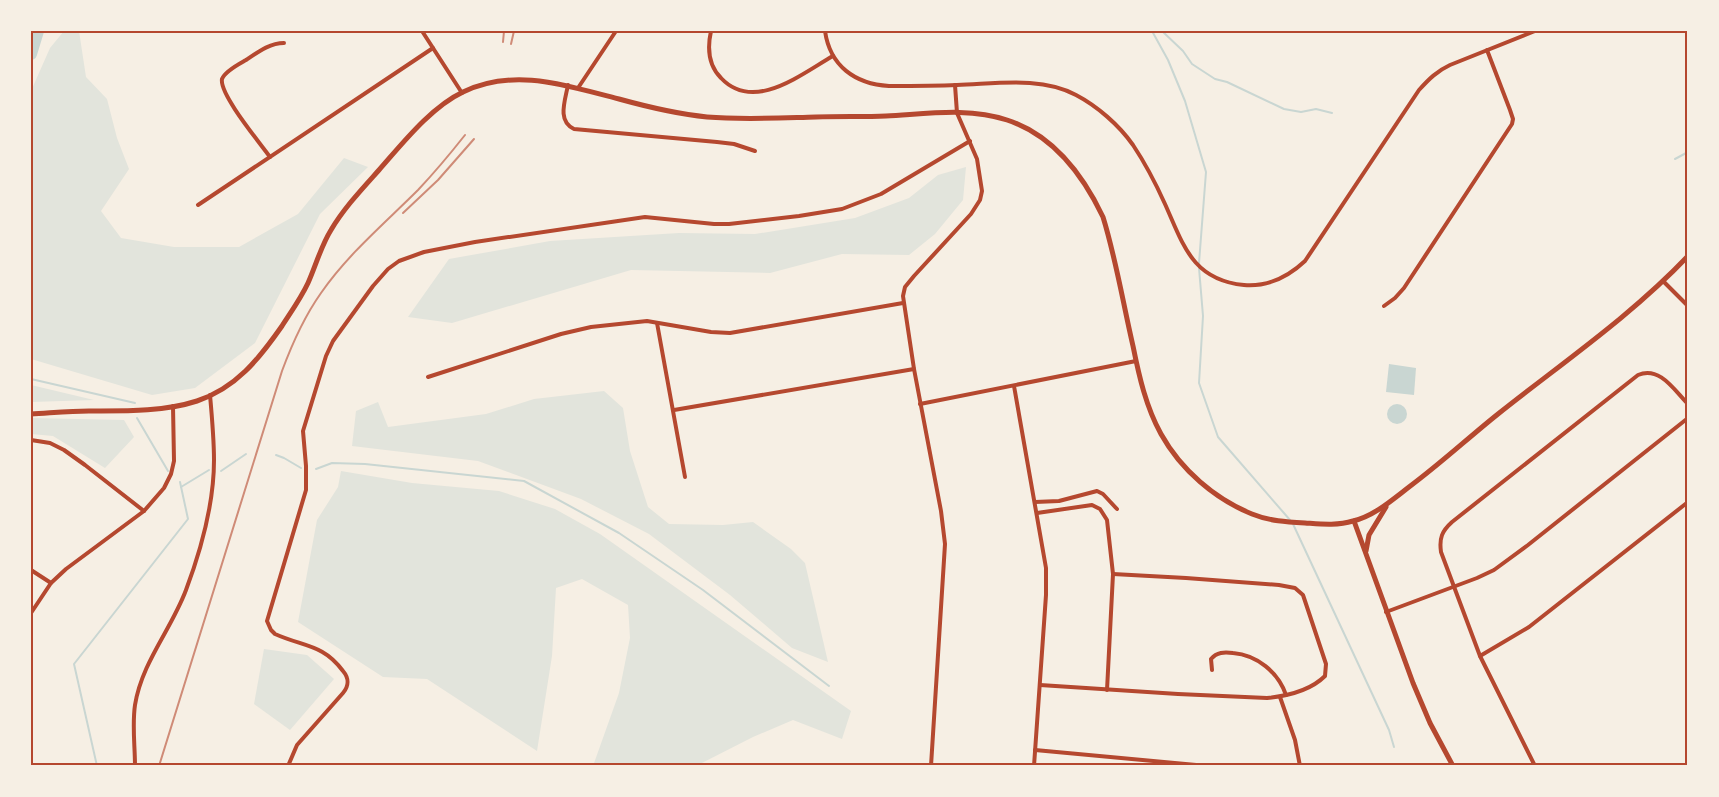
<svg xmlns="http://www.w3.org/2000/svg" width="1719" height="797" font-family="Jost,sans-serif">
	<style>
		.green { fill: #e2e4dc }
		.water { fill: #c9d6d2 }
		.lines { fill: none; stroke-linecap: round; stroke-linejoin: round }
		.stream { stroke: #c9d6d2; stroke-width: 2 }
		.river { stroke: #c9d6d2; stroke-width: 12 }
		.minor { stroke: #b5482f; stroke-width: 4 }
		.tertiary { stroke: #b5482f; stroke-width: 5 }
		.rail { stroke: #cf8b77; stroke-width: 2 }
		.neatline { fill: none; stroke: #b5482f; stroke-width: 2 }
	</style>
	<rect width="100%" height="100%" fill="#f6efe4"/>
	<!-- green -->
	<g class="green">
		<polygon points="64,31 79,31 86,77 107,99 117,138 129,169 101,211 121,238 174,247 239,247 298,214 344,158 368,167 320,214 255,343 195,388 152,395 31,359 31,91 50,48"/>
		<polygon points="966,167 963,200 935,234 909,255 842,254 770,273 631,270 452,323 408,317 449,259 550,241 679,233 755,234 855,218 909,198 938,175"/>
		<polygon points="31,385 94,400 31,402"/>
		<polygon points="604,391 623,408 630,451 648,507 669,524 723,525 753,522 791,549 805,563 828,662 792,648 730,595 649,534 581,499 478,461 352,446 356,411 378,402 388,427 486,414 534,399"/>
		<polygon points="31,418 124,420 134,437 105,468 53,436 31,434"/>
		<polygon points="341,471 412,483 499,491 555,509 600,534 851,711 842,739 793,720 753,737 696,766 593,766 619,693 630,638 628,605 582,579 556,588 552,656 537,751 427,679 383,677 298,622 317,520 338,487"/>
		<polygon points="264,649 307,655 334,679 290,730 254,704"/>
	</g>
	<!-- water -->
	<g class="water">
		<polygon points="1389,364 1416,368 1414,395 1386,392"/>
		<circle cx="1397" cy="414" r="10"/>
	</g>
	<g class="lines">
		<!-- stream -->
		<g class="stream">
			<polyline points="1152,31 1168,60 1185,101 1206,172 1199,263"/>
			<polyline points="1162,31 1183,51 1192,64 1215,79 1227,82 1284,109 1301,112 1316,109 1332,113"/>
			<polyline points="1675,159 1688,152"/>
			<polyline points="1199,268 1203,316 1199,383 1218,437 1290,520"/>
			<polyline points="31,379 135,403"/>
			<polyline points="137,418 168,471"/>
			<polyline points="276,455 284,458 301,468"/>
			<polyline points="316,469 332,463 365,464 524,481 619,533 703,590 829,686"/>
			<polyline points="221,471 246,454"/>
			<polyline points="181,487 209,470"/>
			<polyline points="1293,524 1389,730 1394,747"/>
			<polyline points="97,766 74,664 188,519 180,482"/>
		</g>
		<!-- river -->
		<polyline class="river" points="31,54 38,31"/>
		<!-- minor -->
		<g class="minor">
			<polyline points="422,31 462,93"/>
			<path d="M711,31C707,49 708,65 721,78C754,113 801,74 833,56"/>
			<path d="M825,31C830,66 855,84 889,86C912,86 934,86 957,85C995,84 1041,76 1076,95C1097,106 1119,125 1133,145C1145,163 1156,184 1165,204C1183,244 1192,280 1244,285C1269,287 1288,277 1305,261L1419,90C1429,79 1437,71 1450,65L1535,31"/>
			<path d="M568,85C565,101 557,121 574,129L717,142L734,144L755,151"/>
			<polyline points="578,88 616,31"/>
			<path d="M270,157C260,143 219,94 222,79C225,71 239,64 246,60C258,52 270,43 284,43"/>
			<polyline points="198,205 433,48"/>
			<polyline points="1663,281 1688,306"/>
			<polyline points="1384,306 1395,298 1404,288 1512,124 1513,119 1510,110 1487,50"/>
			<polyline points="657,323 685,477"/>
			<polyline points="428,377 561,334 591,327 647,321 711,332 730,333 903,303"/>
			<polyline points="1014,386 1046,568 1046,595 1034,766"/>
			<polyline points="920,404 1136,361"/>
			<polyline points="674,410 914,369"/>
			<polyline points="31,440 50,443 64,450 85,465 144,511"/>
			<polyline points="1035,502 1059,501 1097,491 1103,494 1117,509"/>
			<polyline points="1037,513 1092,505 1100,509 1107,520 1113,574 1107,690"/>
			<polyline points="31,570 51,583"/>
			<polyline points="1386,612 1477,578 1494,570 1528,545 1688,418"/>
			<polyline points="31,613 51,583 66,569 144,511 164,488 171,474 174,461 173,406"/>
			<polyline points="1480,656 1529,627 1688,502"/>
			<path d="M1212,670L1211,659C1217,652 1224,652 1233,653C1257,655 1278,672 1286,695"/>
			<path d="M1040,685L1178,694L1267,698C1287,696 1310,691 1325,676L1326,664L1303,595L1295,588L1279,585L1186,578L1113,574"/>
			<polyline points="1280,697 1295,740 1300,766"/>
			<polyline points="1035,750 1207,766"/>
			<path d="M135,766C135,746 132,725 135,705C142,662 171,630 186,590C201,550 214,504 214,460C214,439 212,417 210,395"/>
			<path d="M288,766L297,745L343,693C349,686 349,678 343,671C323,644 304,647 275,634L271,630L267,621L306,490V466L303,431L326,356L333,341L373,286L388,269L399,261L424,252L475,242L645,217L714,224H729L799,216L842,209L881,194L970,141"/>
			<polyline points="931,766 945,544 941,511 914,369 903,296 905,287 914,276 971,214 980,200 982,191 977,159 957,113 955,85"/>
			<path d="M1535,766L1480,656L1441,552C1439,538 1442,531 1452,522L1638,375C1660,366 1674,390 1688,404"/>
		</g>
		<!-- tertiary -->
		<g class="tertiary">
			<path d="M31,414C50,413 70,411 89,411C124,411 163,412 197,401C236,388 259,359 282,326C291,312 301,298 308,283C316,265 321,246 331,230C344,208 362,189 379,170C402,144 431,107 463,92C515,67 567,86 619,99C648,107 677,114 707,117C743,120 779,118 816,117C839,116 863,117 886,116C926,114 969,107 1007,120C1053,135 1083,175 1103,217C1116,259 1123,303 1133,346C1139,376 1146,407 1161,434C1181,470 1215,499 1252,514C1269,521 1287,522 1305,523C1320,524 1337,526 1353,521C1374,516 1392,500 1409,487C1440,464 1468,438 1498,414C1562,363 1631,316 1688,256"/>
			<polyline points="1354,521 1413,683 1430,723 1453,766"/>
			<polyline points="1366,551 1369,535 1386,507"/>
		</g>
		<!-- rail -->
		<g class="rail">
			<polyline points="503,42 504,31"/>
			<polyline points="511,44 514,31"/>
			<polyline points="403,213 438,180 474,139"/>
			<path d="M159,766L282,371C292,344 304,317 321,293C348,254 385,223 418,190C435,172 450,154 465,135"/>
		</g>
	</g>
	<!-- border -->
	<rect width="1719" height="797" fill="none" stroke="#f6efe4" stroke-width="65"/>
	<rect x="32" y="32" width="1654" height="732" class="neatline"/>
</svg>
